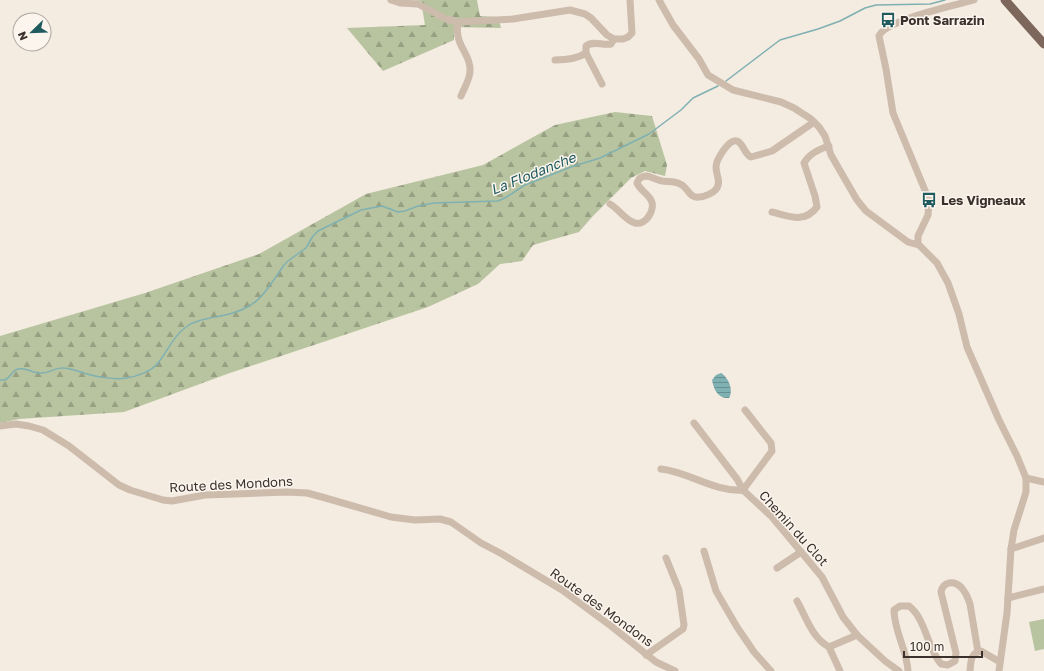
<svg xmlns="http://www.w3.org/2000/svg" width="1044" height="671" font-family="'Golos Text',sans-serif">
	<style>
		.forest { fill: url(#forest-firs) }
		.pitch { fill: #b8c4a0 }
		.water { fill: url(#water-rules) }
		.lines { fill: none; stroke-linecap: round; stroke-linejoin: round }
		.stream { stroke: #7fb0b2; stroke-width: 1.5 }
		.minor { stroke: #cdbbac; stroke-width: 7 }
		.major { stroke: #7d675c; stroke-width: 9 }
		.labels { text-anchor: middle; dominant-baseline: central; stroke-width: 3; stroke-linejoin: round; paint-order: stroke }
		.poi-label { font-size: 13px; font-weight: bold; fill: #3b302b; stroke: #fbf5ee; text-anchor: start }
		.street-label { font-size: 13px; fill: #3b302b; stroke: #fbf5ee }
		.water-label { font-size: 14px; font-style: italic; fill: #1f5a5e; stroke: #fbf5ee }
	</style>
	<defs>
		<pattern id="forest-firs" width="22" height="20" patternUnits="userSpaceOnUse"><rect width="22" height="20" fill="#b8c4a0"/><path d="M5 1l3.5 6h-7zM16 11l3.5 6h-7z" fill="#97a083"/></pattern>
		<pattern id="water-rules" width="6" height="5" patternUnits="userSpaceOnUse"><rect width="6" height="5" fill="#7fb0b2"/><path d="M0 2.5h6" fill="none" stroke="#699091"/></pattern>
	</defs>
	<rect width="100%" height="100%" fill="#f4ebe1"/>
	<!-- forest -->
	<g class="forest">
		<polygon points="411,0 477,0 480,16 498,17 501,28 454,27 454,40 383,71 347,28 425,25 421,1"/>
		<polygon points="615,112 652,116 667,165 665,176 645,171 631,178 592,217 579,232 533,245 522,261 500,264 478,284 428,307 227,374 124,412 19,419 0,423 0,336 145,293 259,254 366,194 483,165 555,125"/>
	</g>
	<!-- pitch -->
	<polygon class="pitch" points="1044,619 1044,649 1035,651 1029,622"/>
	<!-- water -->
	<path class="water" d="M721,373C728,377 734,390 729,398C718,399 714,390 712,380L716,375Z"/>
	<g class="lines">
		<!-- stream -->
		<g class="stream">
			<polyline points="726,81 780,40 818,29 840,21 865,8 876,5 930,4 945,0"/>
			<path d="M0,380H5C9,378 11,374 14,371C22,365 32,373 40,373C49,374 55,367 63,368C72,368 79,372 87,374C97,377 115,380 126,378C136,377 152,371 158,363C168,351 173,336 186,327C195,320 210,318 221,316C258,309 264,294 284,265L288,261L306,248L313,236L318,231L361,210L382,206L398,212L405,211L418,206L434,203L498,201L505,198L525,185L571,167L600,158L649,134L681,110L693,98L718,86"/>
		</g>
		<!-- minor -->
		<g class="minor">
			<polyline points="391,0 400,3 418,4 446,19 458,22 513,19 570,10 585,14 591,18 607,35 614,39 623,39 628,37 632,33 630,0"/>
			<polyline points="659,0 673,25 699,59 708,75 733,90 781,102 794,108 811,119 819,127 825,136 831,155 857,200 866,211 908,242 915,244 918,244"/>
			<path d="M974,0C956,5 885,20 879,36L886,69L893,113L929,200L928,215L918,236V244L937,263L948,283L959,314L967,347L999,420L1017,456L1026,478V492L1014,530L1011,549L1007,613L999,671"/>
			<path d="M458,22C454,46 470,52 470,69C471,78 464,88 461,96"/>
			<path d="M555,60C566,60 577,59 586,53"/>
			<path d="M602,84L586,53V46C593,40 603,46 611,44L614,39"/>
			<path d="M610,204C619,209 625,220 635,223C646,226 656,209 651,200C647,193 640,190 637,183L639,179C641,177 644,176 647,176C652,177 657,180 662,181C668,182 675,181 680,184C688,187 689,199 699,197C704,197 714,193 717,188C721,181 716,175 716,167C716,160 729,138 737,141C744,144 744,154 751,157L772,151L814,122"/>
			<path d="M772,212C789,216 804,224 817,207L815,196L804,163C809,154 819,149 829,146"/>
			<polyline points="694,423 737,479 743,490 772,451 771,443 745,410"/>
			<polyline points="0,426 16,424 29,426 43,430 69,446 119,485 130,490 163,500 172,501 205,495 287,492 307,493 322,497 391,517 415,520 440,519 451,522 481,543 502,554 562,590 611,626 656,662 675,671"/>
			<path d="M661,469C689,472 714,492 743,490L772,517L822,577L843,617L857,635"/>
			<polyline points="1026,478 1044,482"/>
			<polyline points="1011,549 1044,538"/>
			<polyline points="704,551 716,591 737,627 754,652 771,671"/>
			<polyline points="777,568 801,552"/>
			<polyline points="1008,598 1044,589"/>
			<path d="M797,601C806,617 812,638 829,647L857,635L885,661L899,671"/>
			<polyline points="829,647 840,671"/>
			<polyline points="646,655 683,629 684,625 679,590 666,558"/>
			<path d="M908,671C907,650 894,631 894,610L900,606H909C926,619 927,648 941,664L948,665L955,661L956,653L941,592C942,587 944,584 949,583C961,581 967,595 970,604L978,652"/>
			<path d="M970,671C971,662 970,653 981,651L1000,662"/>
		</g>
		<!-- major -->
		<polyline class="major" points="1005,0 1044,44"/>
	</g>
	<!-- icons -->
	<defs>
		<symbol id="bus-bare" viewBox="-9 -9 18 18"><path d="M-5-6H5V4H4V6H2V4H-2V6H-4V4H-5ZM-3.5-4V0h7V-4ZM-3.5 1.2v1.5H-2V1.2ZM2 1.2v1.5H3.5V1.2Z" fill="#1f5a5e" stroke="#fbf5ee" stroke-width="2.5" paint-order="stroke"/></symbol>
	</defs>
	<g fill-rule="evenodd">
		<use href="#bus-bare" x="877" y="9" width="22" height="22"/>
		<use href="#bus-bare" x="918" y="189" width="22" height="22"/>
	</g>
	<g class="labels">
		<!-- poi labels -->
		<g class="poi-label">
			<text x="900" y="20">Pont Sarrazin</text>
			<text x="941" y="200">Les Vigneaux</text>
		</g>
		<!-- street labels -->
		<g class="street-label">
			<text transform="translate(231 484) rotate(-3)">Route des Mondons</text>
			<text transform="translate(794 528) rotate(48)">Chemin du Clot</text>
			<text transform="translate(602 607) rotate(36)">Route des Mondons</text>
		</g>
		<!-- water labels -->
		<g class="water-label">
			<text transform="translate(533 173) rotate(-22)">La Flodanche</text>
		</g>
	</g>
	<!-- north arrow -->
	<g transform="translate(32 32) rotate(247)"><circle r="19" fill="#fbf5ee" stroke="#aea6a0"/>
	<path d="M0-3L7 15L0 10L-7 15Z" fill="#1f5a5e"/>
	<text y="-6" font-size="11" font-weight="bold" text-anchor="middle" fill="#3b302b">N</text>
	</g>
	<!-- scale -->
	<path d="M904 651v6h78v-6" fill="none" stroke="#3b302b" stroke-width="2"/>
	<text x="910" y="651" font-size="12" fill="#3b302b" stroke="#fbf5ee" stroke-width="3" paint-order="stroke">100 m</text>
</svg>
